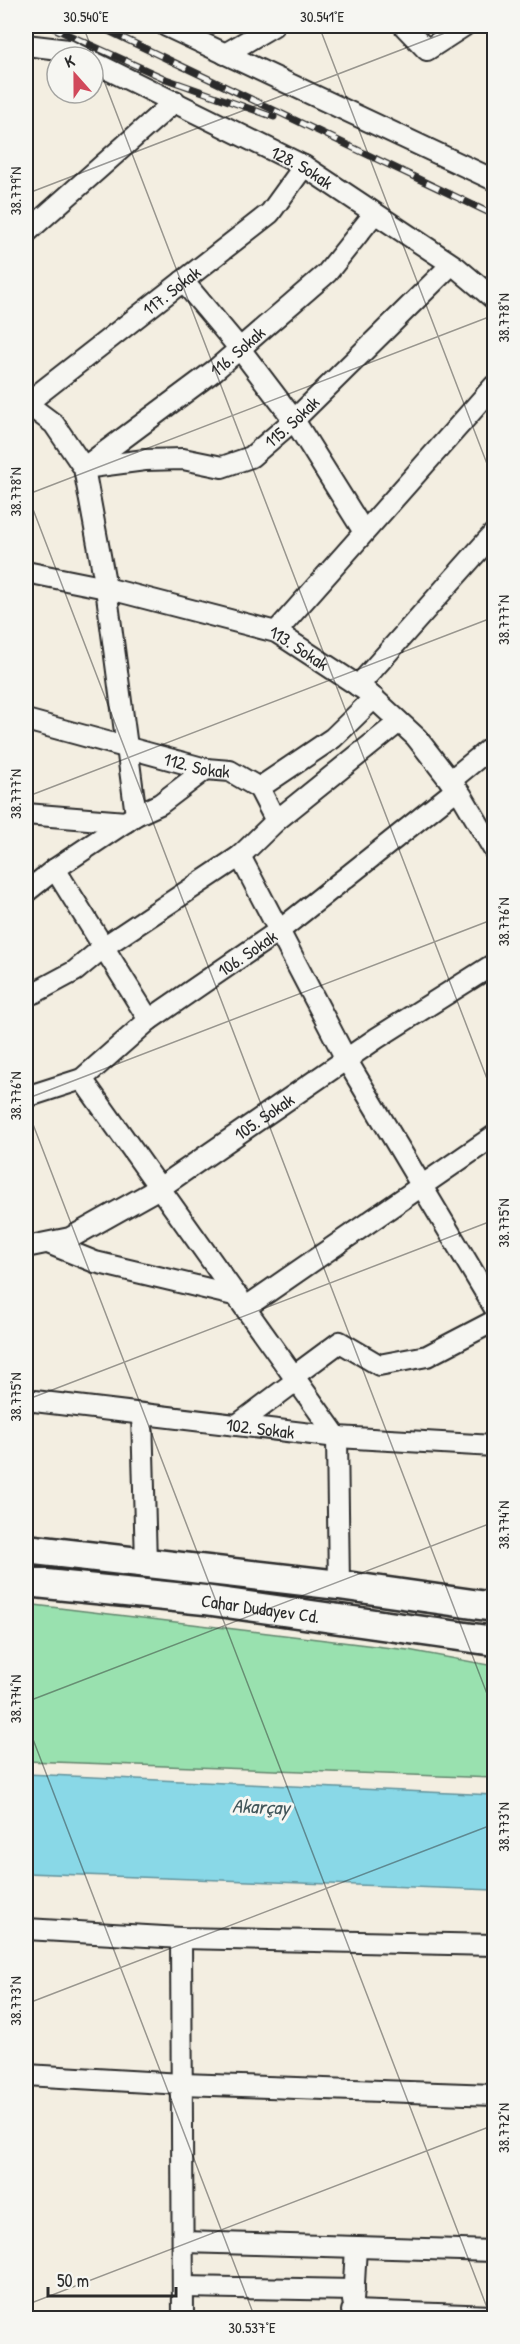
<svg xmlns="http://www.w3.org/2000/svg" width="520" height="2344" font-family="'Patrick Hand',sans-serif">
	<style>
		.green { fill: #99e1af; stroke: #62866d; stroke-width: 1.5 }
		.water { fill: #89d8e7; stroke: #63939c; stroke-width: 1.5 }
		.lines { fill: none; stroke-linecap: round; stroke-linejoin: round }
		.street-casing { stroke: #2b2b2b; stroke-width: 24 }
		.secondary-casing { stroke: #2b2b2b; stroke-width: 33 }
		.street { stroke: #f6f6f2; stroke-width: 20 }
		.secondary { stroke: #f6f6f2; stroke-width: 28 }
		.rail-casing { stroke: #2b2b2b; stroke-width: 7 }
		.rail { stroke: #f6f6f2; stroke-width: 4.5; stroke-dasharray: 14; stroke-linecap: butt }
		.ticks { fill: none; stroke: #2b2b2b; stroke-width: 1.5; stroke-opacity: 0.45 }
		.labels { text-anchor: middle; dominant-baseline: central; stroke-width: 6; stroke-linejoin: round; paint-order: stroke }
		.street-label { font-size: 18px; fill: #2b2b2b; stroke: #f6f6f2 }
		.water-label { font-size: 20px; font-style: italic; fill: #42565a; stroke: #f6f6f2 }
		.neatline { fill: none; stroke: #2b2b2b; stroke-width: 2 }
		.ticks-label { font-size: 15px; text-anchor: middle; fill: #2b2b2b }
	</style>
	<rect width="100%" height="100%" fill="#f3eee1"/>
	<filter id="ink" filterUnits="userSpaceOnUse"><feTurbulence type="fractalNoise" baseFrequency=".0167" numOctaves="2"/><feDisplacementMap in="SourceGraphic" scale="12" xChannelSelector="R" yChannelSelector="G"/><feConvolveMatrix kernelMatrix="1 2 1 2 8 2 1 2 1" color-interpolation-filters="sRGB"/></filter>
	<g filter="url(#ink)">
		<!-- green -->
		<polygon class="green" points="26,1604 408,1650 494,1666 494,1778 26,1761"/>
		<!-- water -->
		<polygon class="water" points="26,1774 494,1795 494,1890 26,1873"/>
		<g class="lines">
			<defs>
				<g id="street">
					<polyline points="166,26 494,180"/>
					<polyline points="404,26 427,50 464,26"/>
					<polyline points="26,45 68,50 82,57"/>
					<polyline points="225,54 273,26"/>
					<path id="s1" d="M93,62L304,166L456,267L494,299"/>
					<polyline points="26,233 175,101"/>
					<polyline points="183,281 240,349 294,420 364,532"/>
					<polyline points="26,403 54,424 84,468 106,588 136,815"/>
					<path id="s2" d="M27,403L270,213L304,166"/>
					<path id="s3" d="M86,466L215,370L327,273L374,214"/>
					<path id="s4" d="M84,468L145,460L183,459L222,467L251,457L294,420L451,265"/>
					<path id="s5" d="M26,572L106,588L276,632L366,691L416,737L462,796L494,850"/>
					<polyline points="276,632 494,386"/>
					<polyline points="358,686 494,533"/>
					<path id="s6" d="M26,720L206,769L230,771L259,788"/>
					<polyline points="450,781 494,745"/>
					<polyline points="259,788 333,738 374,698"/>
					<polyline points="26,814 126,822"/>
					<polyline points="276,821 399,722"/>
					<polyline points="240,856 346,1059 494,1307"/>
					<polyline points="55,869 149,1020"/>
					<polyline points="26,892 55,869 136,815 160,804 206,769"/>
					<polyline points="26,994 34,993 75,971 105,946 240,856 276,821 259,788"/>
					<polyline points="82,1079 337,1437 339,1585"/>
					<path id="s7" d="M26,1097L82,1079L149,1020L280,930L457,789"/>
					<polyline points="48,1243 95,1262 238,1296"/>
					<path id="s8" d="M26,1247L70,1238L161,1187L377,1038L494,964"/>
					<polyline points="246,1307 494,1136"/>
					<polyline points="294,1376 340,1342 379,1365 427,1356 494,1321"/>
					<path id="s9" d="M26,1400L337,1437L494,1446"/>
					<polyline points="142,1415 146,1563"/>
					<polyline points="237,1425 297,1380"/>
					<polyline points="26,1929 181,1938 494,1945"/>
					<polyline points="181,1938 183,2318"/>
					<polyline points="26,2075 182,2084 494,2095"/>
					<polyline points="183,2242 494,2251"/>
					<polyline points="183,2287 354,2290"/>
					<polyline points="353,2301 356,2247"/>
					<polyline points="352,2311 494,2316"/>
				</g>
				<g id="secondary">
					<polyline points="26,1549 339,1585 494,1607"/>
					<path id="s10" d="M26,1582L205,1600L494,1641"/>
				</g>
			</defs>
			<!-- street casing -->
			<use href="#street" class="street-casing"/>
			<!-- secondary casing -->
			<use href="#secondary" class="secondary-casing"/>
			<!-- street -->
			<use href="#street" class="street"/>
			<!-- secondary -->
			<use href="#secondary" class="secondary"/>
			<defs>
				<g id="rail">
					<polyline points="49,26 166,79 274,117"/>
					<polyline points="98,26 494,215"/>
				</g>
			</defs>
			<!-- rail casing -->
			<use href="#rail" class="rail-casing"/>
			<!-- rail -->
			<use href="#rail" class="rail"/>
		</g>
	</g>
	<!-- ticks -->
	<path class="ticks" d="M83,26L494,1097M319,26L494,482M26,194L463,26M26,491L494,1712M26,495L494,315M26,797L494,617M26,1099L494,919M26,1106L491,2318M26,1400L494,1220M26,1702L494,1522M26,1721L255,2318M26,2004L494,1824M26,2305L494,2125"/>
	<g class="labels">
		<!-- street labels -->
		<g class="street-label">
			<text stroke="none"><textPath href="#s1" startOffset="234">128. Sokak</textPath></text>
			<text stroke="none"><textPath href="#s2" startOffset="183">117. Sokak</textPath></text>
			<text stroke="none"><textPath href="#s3" startOffset="190">116. Sokak</textPath></text>
			<text stroke="none"><textPath href="#s4" startOffset="224">115. Sokak</textPath></text>
			<text stroke="none"><textPath href="#s5" startOffset="285">113. Sokak</textPath></text>
			<text stroke="none"><textPath href="#s6" startOffset="177">112. Sokak</textPath></text>
			<text stroke="none"><textPath href="#s7" startOffset="267">106. Sokak</textPath></text>
			<text stroke="none"><textPath href="#s8" startOffset="274">105. Sokak</textPath></text>
			<text stroke="none"><textPath href="#s9" startOffset="236">102. Sokak</textPath></text>
			<text stroke="none"><textPath href="#s10" startOffset="236">Cahar Dudayev Cd.</textPath></text>
		</g>
		<!-- water labels -->
		<g class="water-label">
			<text transform="translate(261 1806) rotate(2)">Akarçay</text>
		</g>
	</g>
	<!-- margin -->
	<rect width="520" height="2344" fill="none" stroke="#f6f6f2" stroke-width="66"/>
	<!-- north arrow -->
	<g transform="translate(75 75) rotate(339)"><circle r="28" fill="#f6f6f2" stroke="#a5a5a2" stroke-width="1.5"/>
	<path d="M0-4.5L10 22L0 15L-10 22Z" fill="#d1495b"/>
	<text y="-9" font-size="16" font-weight="bold" text-anchor="middle" fill="#2b2b2b">K</text>
	</g>
	<!-- scale -->
	<path d="M48 2287v9h128v-9" fill="none" stroke="#2b2b2b" stroke-width="3"/>
	<text x="57" y="2287" font-size="18" fill="#2b2b2b" stroke="#f6f6f2" stroke-width="4.5" paint-order="stroke">50 m</text>
	<rect x="33" y="33" width="454" height="2278" class="neatline"/>
	<g class="ticks-label">
		<text x="86" y="22">30.540°E</text>
		<text x="322" y="22">30.541°E</text>
		<text transform="translate(16 191) rotate(-90)" y="5">38.779°N</text>
		<text transform="translate(504 318) rotate(-90)" y="5">38.778°N</text>
		<text transform="translate(16 492) rotate(-90)" y="5">38.778°N</text>
		<text transform="translate(504 620) rotate(-90)" y="5">38.777°N</text>
		<text transform="translate(16 794) rotate(-90)" y="5">38.777°N</text>
		<text transform="translate(504 922) rotate(-90)" y="5">38.776°N</text>
		<text transform="translate(16 1096) rotate(-90)" y="5">38.776°N</text>
		<text transform="translate(504 1223) rotate(-90)" y="5">38.775°N</text>
		<text transform="translate(16 1397) rotate(-90)" y="5">38.775°N</text>
		<text transform="translate(504 1525) rotate(-90)" y="5">38.774°N</text>
		<text transform="translate(16 1699) rotate(-90)" y="5">38.774°N</text>
		<text transform="translate(504 1827) rotate(-90)" y="5">38.773°N</text>
		<text transform="translate(16 2001) rotate(-90)" y="5">38.773°N</text>
		<text transform="translate(504 2128) rotate(-90)" y="5">38.772°N</text>
		<text x="252" y="2333">30.537°E</text>
	</g>
</svg>
